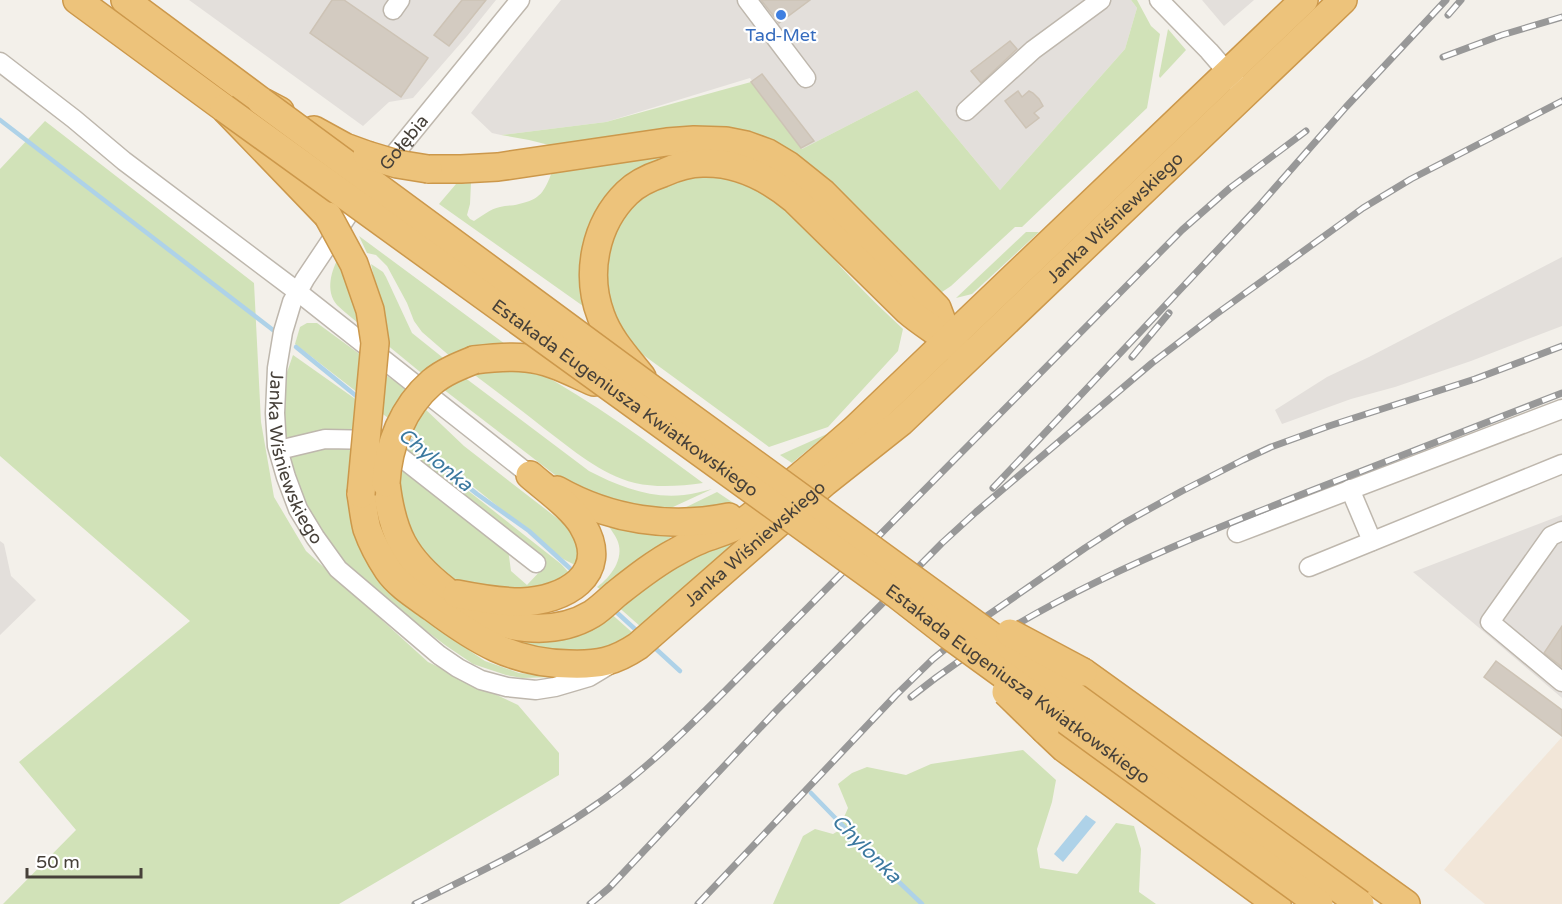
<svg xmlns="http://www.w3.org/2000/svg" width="1562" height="904" font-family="'Varela Round',sans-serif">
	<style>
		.commercial { fill: #f2e6d8 }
		.industrial { fill: #e3dfdb }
		.green { fill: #d1e2b8 }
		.water { fill: #aed2e8 }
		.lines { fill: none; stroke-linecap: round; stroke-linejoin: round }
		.stream { stroke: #aed2e8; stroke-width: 4.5 }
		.building { fill: #d3cbc1; stroke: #cdc3b5; stroke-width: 1.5 }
		.minor-casing { stroke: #beb7ad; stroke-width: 21 }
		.highway-casing { stroke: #cc984b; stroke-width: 30 }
		.minor { stroke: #fff; stroke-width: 18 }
		.highway { stroke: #edc37b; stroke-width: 27 }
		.rail-casing { stroke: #989898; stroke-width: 7 }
		.rail { stroke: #fff; stroke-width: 4.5; stroke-dasharray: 14; stroke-linecap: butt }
		.highway-bridge-casing { stroke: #cc984b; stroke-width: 30; stroke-linecap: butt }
		.highway-bridge { stroke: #edc37b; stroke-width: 27 }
		.shop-dot { fill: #3f7fe0; stroke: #fff; stroke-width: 2 }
		.labels { text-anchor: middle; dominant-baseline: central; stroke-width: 4.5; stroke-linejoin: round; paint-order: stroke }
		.shop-label { font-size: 18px; fill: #366cbe; stroke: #fff }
		.street-label { font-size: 18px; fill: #464039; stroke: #fff }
		.water-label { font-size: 20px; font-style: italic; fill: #3c799f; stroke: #fff }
	</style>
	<rect width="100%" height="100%" fill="#f3f0ea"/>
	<!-- commercial -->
	<polygon class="commercial" points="1562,737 1562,904 1485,904 1444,870 1464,846"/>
	<!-- industrial -->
	<g class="industrial">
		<polygon points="189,0 496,0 467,36 413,98 389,102 363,126"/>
		<polygon points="561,0 1131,0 1137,8 1125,49 1000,190 917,90 802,149 750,78 606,122 501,135 492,133 471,113"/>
		<polygon points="1202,0 1254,0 1224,26"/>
		<polygon points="1562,257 1562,326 1471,361 1395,387 1351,399 1282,424 1275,410 1327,377 1369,357"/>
		<polygon points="1562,515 1562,698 1413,572"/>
		<polygon points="0,541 4,544 11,576 36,600 0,635"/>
	</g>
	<!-- green -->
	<g class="green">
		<polygon points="1131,0 1137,0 1151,26 1160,34 1147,108 1022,227 1015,227 951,286 942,292 937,291 796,156 553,146 529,140 501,135 606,122 751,82 802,149 917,90 1000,190 1125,49 1137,8"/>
		<polygon points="1168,29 1186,50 1160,78 1159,76"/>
		<polygon points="45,121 254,283 261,422 274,497 306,551 428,662 518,705 559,753 559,775 339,904 3,904 76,830 19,762 190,621 0,456 0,169"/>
		<path d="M668,153V157L657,161L635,174L592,224L584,241L579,280L580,293L583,306L439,204L456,184L471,183L470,204L467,215L470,219L474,221C482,216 490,209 500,207C506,205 513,206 519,204C541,199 544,192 552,172Z"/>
		<path d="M704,175C722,178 741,179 758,188C793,206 826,252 853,280C869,297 886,313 903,329L898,351L828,427L769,447L642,354L626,338L615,323L604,277L611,232L622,215L643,196L671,182Z"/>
		<polygon points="1026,232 1039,232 972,294 956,298"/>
		<polygon points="359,236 505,344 452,358 422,332 414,321 407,303 387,266 376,255 367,253"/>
		<path d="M340,255L364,328C355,320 345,313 337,305C325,291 331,270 340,255Z"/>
		<polygon points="371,264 383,272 386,277 412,333 447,361 425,376 386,344 382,312"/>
		<polygon points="307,323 317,323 365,358 362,396 295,344 300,327"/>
		<polygon points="293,355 361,403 356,435 296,440 285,437 283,397 286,375"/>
		<path d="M531,368C592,401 648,442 703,483C681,486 657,488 635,483C600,474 573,450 545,429C521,410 496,391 472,373Z"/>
		<polygon points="384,374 410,391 391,420 380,412"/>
		<path d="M464,377L589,471C618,486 650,499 684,495C693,494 703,491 712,489L660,513L605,501L559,478L443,389Z"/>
		<polygon points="423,407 464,446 571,529 580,540 579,567 563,559 408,434"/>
		<polygon points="827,434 792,463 780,455"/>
		<polygon points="405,441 561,564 571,575 543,592 466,586 443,573 425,556 413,539 399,499 399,459 508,549 511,571 527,585 545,566 401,451"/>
		<polygon points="355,443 354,511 440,627 470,651 485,661 519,673 554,677 522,678 506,675 473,664 445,645 379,595 346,566 313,525 288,461 300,447"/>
		<path d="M374,465L376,469C377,489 377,510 384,529C403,579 472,631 525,636C554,639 584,627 608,611L634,634C613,646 602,650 579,654C529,661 491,641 452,613C411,583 385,556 375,505C372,494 367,475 374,465Z"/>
		<polygon points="717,492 738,506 720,514 664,518"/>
		<polygon points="762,524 641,627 615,604 645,580"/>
		<path d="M608,525L674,535L600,589L597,587C611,577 624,559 618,542C616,536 611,530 608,525Z"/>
		<polygon points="1023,750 1056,780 1052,802 1037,849 1040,868 1077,874 1116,823 1134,826 1141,849 1139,892 1156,904 773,904 803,836 815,829 833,834 838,831 848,808 838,784 852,773 867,767 906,775 931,764"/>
	</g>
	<!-- water -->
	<polygon class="water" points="1086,815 1096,822 1063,862 1054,854"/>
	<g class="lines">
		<!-- stream -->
		<g class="stream">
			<polyline points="0,120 273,330"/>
			<polyline points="296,347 360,399"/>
			<polyline points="406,437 477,494 529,531 574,572"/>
			<polyline points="613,609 636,630"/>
			<polyline points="656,649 680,671"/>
			<polyline points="811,793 880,864 922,904"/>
		</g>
	</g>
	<!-- building -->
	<g class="building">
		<polygon points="332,0 344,0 428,58 401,97 310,33"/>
		<polygon points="462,0 486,0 449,46 434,35"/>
		<polygon points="761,0 810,0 779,23"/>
		<polygon points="1010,41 1017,49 981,83 971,71"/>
		<polygon points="762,74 814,141 801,148 751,82"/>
		<polygon points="1018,91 1022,97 1029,91 1033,93 1039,99 1043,106 1034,113 1039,118 1026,128 1005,101"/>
		<polygon points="1562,626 1562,667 1544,653"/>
		<polygon points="1496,661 1562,710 1562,736 1484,677"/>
	</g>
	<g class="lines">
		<defs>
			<g id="minor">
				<polyline points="747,0 806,78"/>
				<polyline points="1159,0 1209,51 1235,81"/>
				<polyline points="393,10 400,0"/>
				<polyline points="0,62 74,119 124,161 298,292 530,475"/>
				<polyline points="966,111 1033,50 1101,0"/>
				<path id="s1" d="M383,168L520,0"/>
				<path id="s2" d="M362,194L305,279L292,302L283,332L277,368L275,413L277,446L286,477L298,509L315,537L338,569L439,655L458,668L481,680L507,687L536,690L555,687L589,677L609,665"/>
				<polyline points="279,450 325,439 379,440 536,563"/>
				<polyline points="1350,489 1372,541"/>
				<polyline points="1562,531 1551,536 1490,622 1562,682"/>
				<polyline points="1237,533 1562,409"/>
				<polyline points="1309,567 1562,464"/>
			</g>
			<g id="highway">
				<polyline points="77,0 224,108 328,216"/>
				<polyline points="125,0 261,101 280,111"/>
				<polyline points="314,130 345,147 367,155"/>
				<polyline points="428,169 461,169 498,167 667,142 694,140 726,141 746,145 768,153 788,165 823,193 937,308 949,340"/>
				<path d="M474,360C491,358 509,356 526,358C550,360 573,373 594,382"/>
				<path d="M642,377C627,358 609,339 601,316C585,274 595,224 627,193C637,183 651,177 663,173C676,167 689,163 703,163C738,162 770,179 795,200L908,311C924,325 944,335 960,351"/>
				<path d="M386,483C392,533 404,558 445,590C451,595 456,601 462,605C499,629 552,638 592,614C600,609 608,601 616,594C635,579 655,563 676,552C683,548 692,543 700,540C714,534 729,531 742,523C756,513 769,502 781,492C806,472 830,451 854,430L1304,0"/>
				<path d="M557,490C610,520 670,529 729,517"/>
				<path id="s3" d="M361,494C363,505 364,518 367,529C372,543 380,558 388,570C399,586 418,597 433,608C477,641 513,663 569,664C598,665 614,662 638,646L824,483L901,422L1343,0"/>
				<path d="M457,594C477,598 499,602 521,602C563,601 612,575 583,526C573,508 546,489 530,475"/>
				<polyline points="1083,672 1406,904"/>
				<polyline points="1045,730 1064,748 1277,904"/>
			</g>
		</defs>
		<!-- minor casing -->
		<use href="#minor" class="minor-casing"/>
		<!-- highway casing -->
		<use href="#highway" class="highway-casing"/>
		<!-- minor -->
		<use href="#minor" class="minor"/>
		<!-- highway -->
		<use href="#highway" class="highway"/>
		<defs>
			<g id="rail">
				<polyline points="1448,15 1461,0"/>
				<polyline points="1443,57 1502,35 1562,17"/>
				<polyline points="1132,357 1169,313"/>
				<polyline points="993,488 1258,207 1346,107 1446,0"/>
				<path d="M911,697C1026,604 1164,549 1300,495C1387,461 1475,427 1562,393"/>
				<path d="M415,904C475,874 536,846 591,808C642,774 685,731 728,688L1182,230L1230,188L1306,131"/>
				<polyline points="590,904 609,888 776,711 942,543 976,512 1152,363 1215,315 1363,208 1411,179 1562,101"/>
				<polyline points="698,904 896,695 933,659 981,620 1085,548 1124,523 1182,491 1243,460 1271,447 1329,426 1475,379 1562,346"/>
			</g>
		</defs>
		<!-- rail casing -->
		<use href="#rail" class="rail-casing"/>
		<!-- rail -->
		<use href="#rail" class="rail"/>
		<defs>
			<g id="highway-bridge">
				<polyline points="261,101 652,389 1360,904"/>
				<path id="s4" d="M224,108L896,594L950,636L1319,904"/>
				<polyline points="367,155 397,164 428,169"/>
				<polyline points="328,216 354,264 370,310 375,343 361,494"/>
				<path d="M386,483C388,445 403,407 432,382C444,372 459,366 474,360"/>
				<polyline points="1010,633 1083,672"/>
				<polyline points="1006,692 1045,730"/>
			</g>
		</defs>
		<!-- highway-bridge casing -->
		<use href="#highway-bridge" class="highway-bridge-casing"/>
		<!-- highway-bridge -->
		<use href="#highway-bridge" class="highway-bridge"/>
	</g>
	<!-- markers -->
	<circle class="shop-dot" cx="781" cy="15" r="6"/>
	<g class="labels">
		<!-- shop labels -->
		<g class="shop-label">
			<text x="781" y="35">Tad-Met</text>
		</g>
		<!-- street labels -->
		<g class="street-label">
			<text stroke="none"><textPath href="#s1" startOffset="33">Gołębia</textPath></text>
			<text stroke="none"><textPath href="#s3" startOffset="1005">Janka Wiśniewskiego</textPath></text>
			<text stroke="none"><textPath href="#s4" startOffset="495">Estakada Eugeniusza Kwiatkowskiego</textPath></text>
			<text stroke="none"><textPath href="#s2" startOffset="290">Janka Wiśniewskiego</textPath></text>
			<text stroke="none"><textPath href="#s3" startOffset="519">Janka Wiśniewskiego</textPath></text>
			<text stroke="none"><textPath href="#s4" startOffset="981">Estakada Eugeniusza Kwiatkowskiego</textPath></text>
		</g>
		<!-- water labels -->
		<g class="water-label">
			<text transform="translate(435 460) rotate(39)">Chylonka</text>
			<text transform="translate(866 849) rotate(45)">Chylonka</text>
		</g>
	</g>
	<!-- scale -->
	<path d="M27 868v9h114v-9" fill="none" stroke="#464039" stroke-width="3"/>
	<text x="36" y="868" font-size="18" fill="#464039" stroke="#ffffff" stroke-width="4.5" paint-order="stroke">50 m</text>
</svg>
